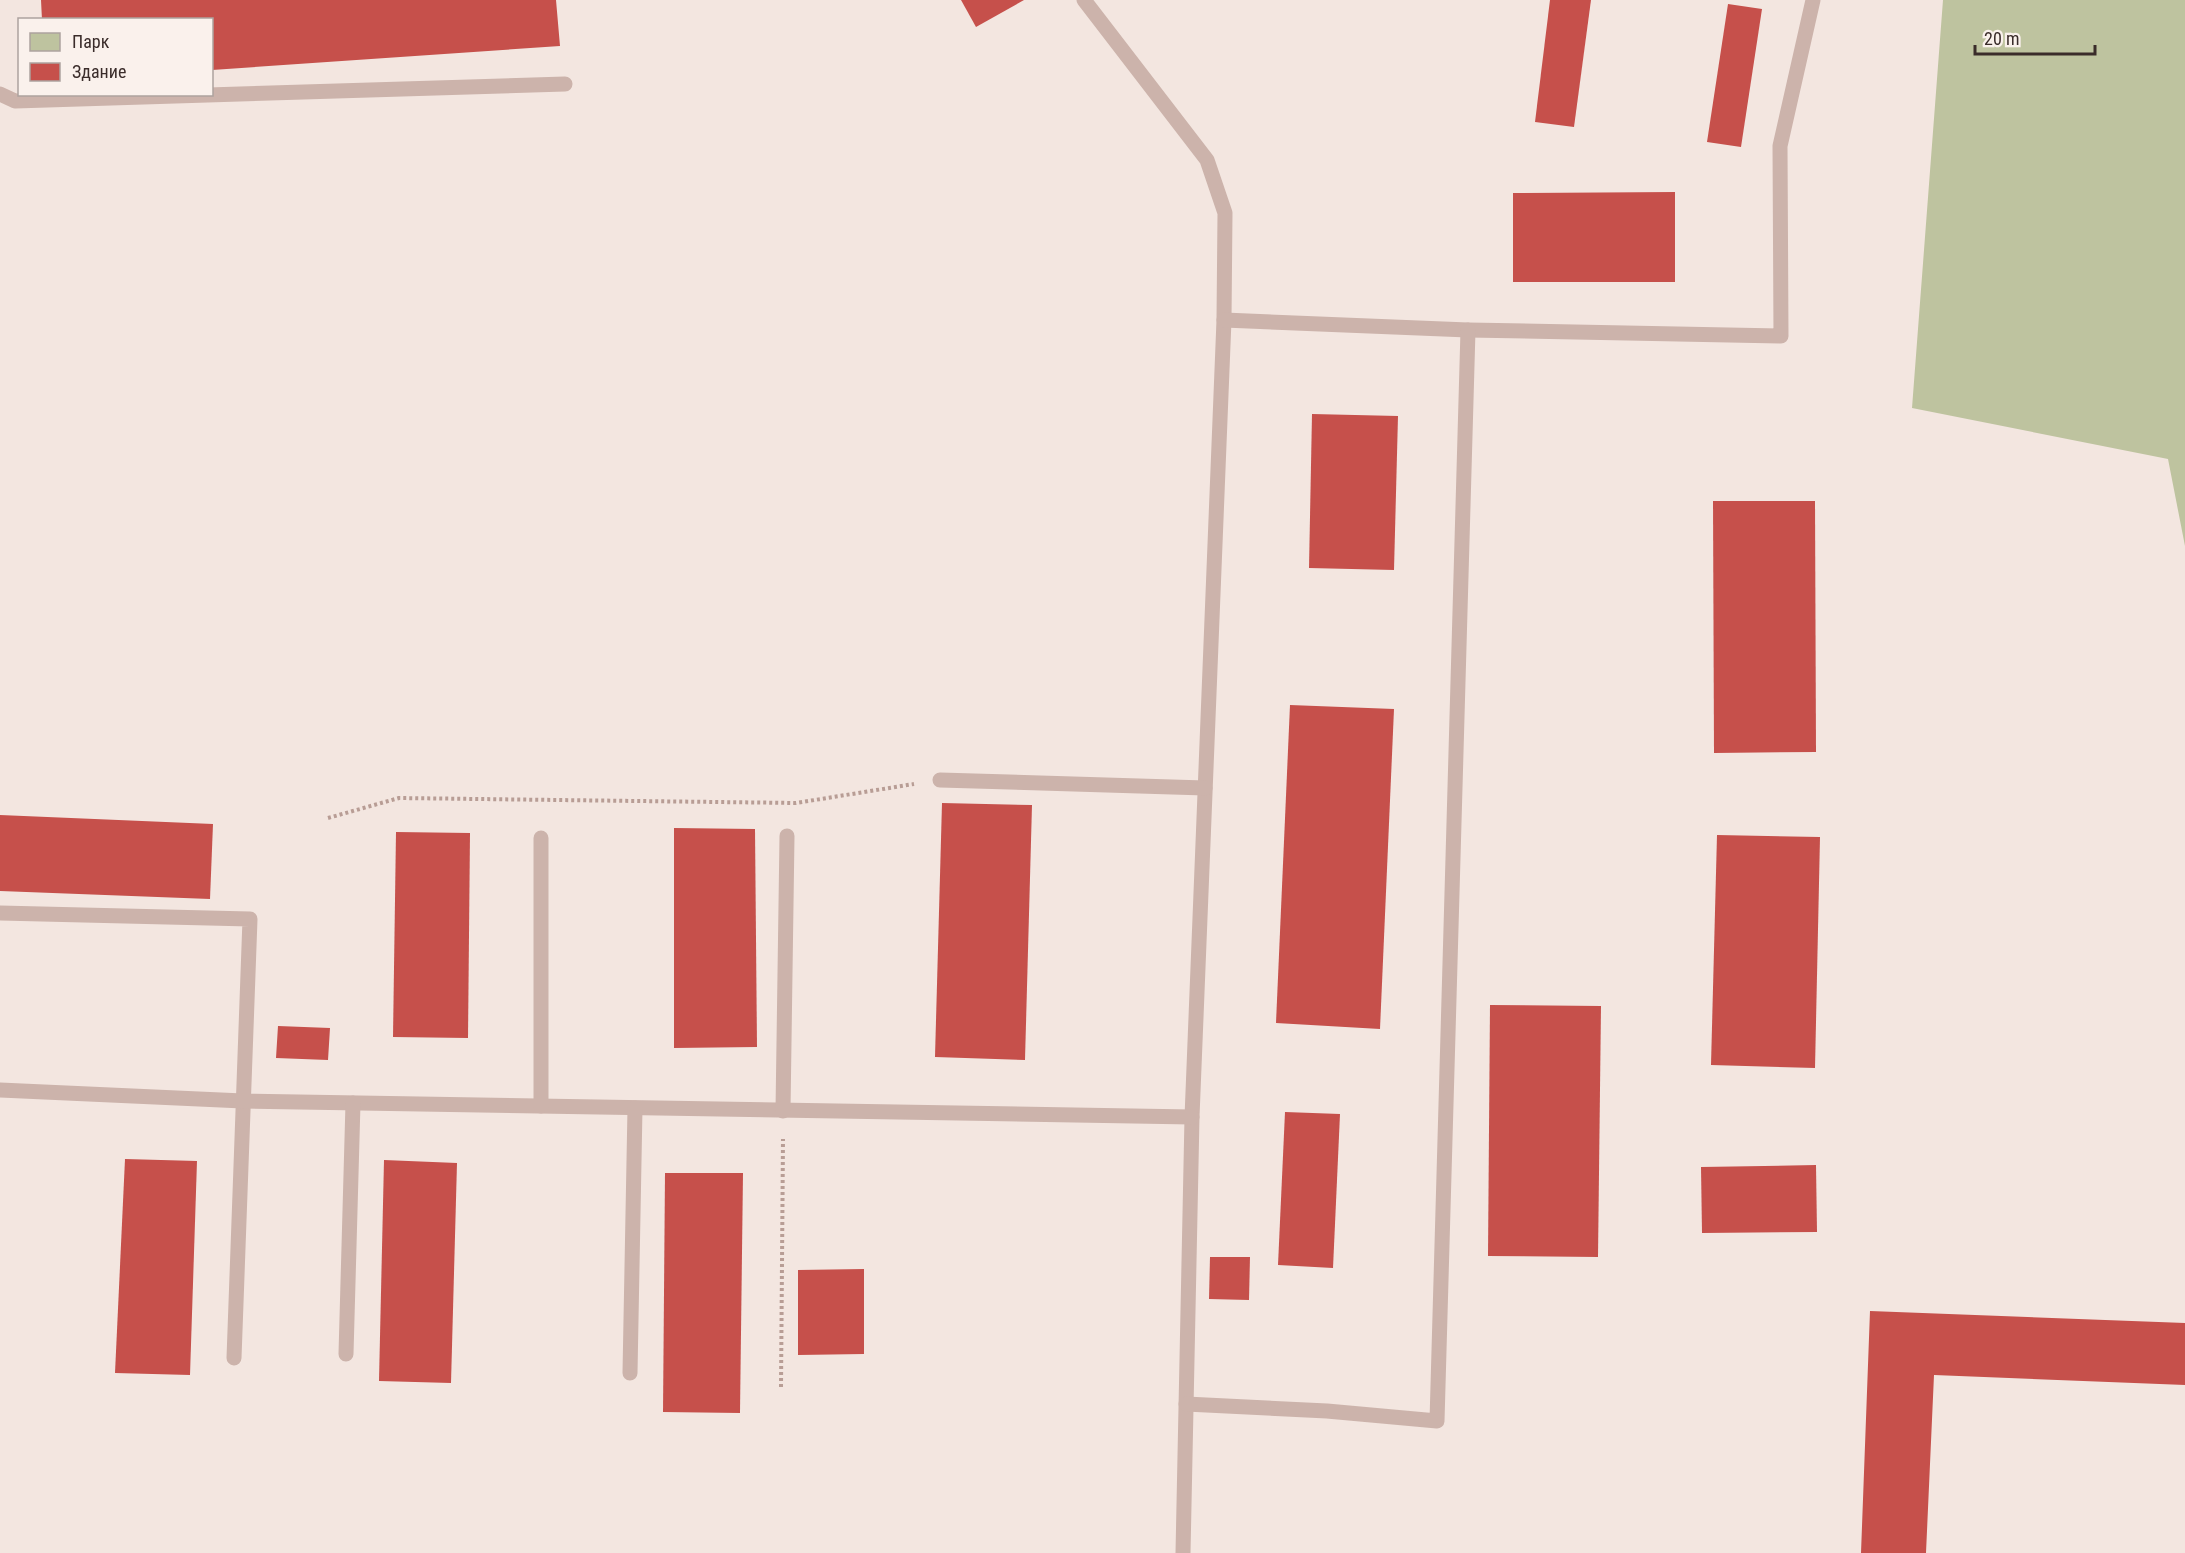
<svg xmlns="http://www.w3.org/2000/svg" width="2185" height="1553" font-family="'Roboto Condensed',sans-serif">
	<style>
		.green { fill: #bec39f }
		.building { fill: #c6504b }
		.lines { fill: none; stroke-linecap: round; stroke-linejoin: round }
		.path { stroke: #b89d95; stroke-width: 4; stroke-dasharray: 3 3; stroke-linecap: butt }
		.service { stroke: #ccb3ab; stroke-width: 15 }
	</style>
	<rect width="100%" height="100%" fill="#f3e6e0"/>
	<!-- green -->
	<polygon class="green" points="1943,0 2185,0 2185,546 2168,459 1912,408"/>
	<!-- building -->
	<g class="building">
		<polygon points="41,0 556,0 560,46 212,70 212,20 42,20"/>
		<polygon points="961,0 1024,0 976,27"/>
		<polygon points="1550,0 1591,0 1574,127 1535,122"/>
		<polygon points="1728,4 1762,9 1741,147 1707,142"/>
		<polygon points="1675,192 1675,282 1513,282 1513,193"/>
		<polygon points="1312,414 1398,416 1394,570 1309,568"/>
		<polygon points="1713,501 1815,501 1816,752 1714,753"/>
		<polygon points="1290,705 1394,709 1380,1029 1276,1023"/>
		<polygon points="942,803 1032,805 1025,1060 935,1057"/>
		<polygon points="0,815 213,824 210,899 0,891"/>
		<polygon points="674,828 755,829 757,1047 674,1048"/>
		<polygon points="396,832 470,833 468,1038 393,1037"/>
		<polygon points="1717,835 1820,837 1815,1068 1711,1065"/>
		<polygon points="1490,1005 1601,1006 1598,1257 1488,1256"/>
		<polygon points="278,1026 330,1028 328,1060 276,1058"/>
		<polygon points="1285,1112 1340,1114 1333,1268 1278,1265"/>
		<polygon points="125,1159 197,1161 190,1375 115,1373"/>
		<polygon points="384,1160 457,1163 451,1383 379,1381"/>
		<polygon points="1816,1165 1817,1232 1702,1233 1701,1167"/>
		<polygon points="665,1173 743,1173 740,1413 663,1412"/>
		<polygon points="1210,1257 1250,1257 1249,1300 1209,1299"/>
		<polygon points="864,1269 864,1354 798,1355 798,1270"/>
		<polygon points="1870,1311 2185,1323 2185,1385 1934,1375 1926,1553 1861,1553"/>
	</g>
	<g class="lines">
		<!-- path -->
		<g class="path">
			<polyline points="328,818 399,798 796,803 914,784"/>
			<polyline points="781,1387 783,1139"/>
		</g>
		<!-- service -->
		<g class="service">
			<polyline points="1084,0 1207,160 1225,213 1224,320 1192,1117 1183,1553"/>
			<polyline points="0,94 15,101 565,84"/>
			<polyline points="1224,320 1468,330 1781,336 1780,146 1813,0"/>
			<polyline points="940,780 1205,788"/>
			<polyline points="0,913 250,919 234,1358"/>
			<polyline points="0,1090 243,1101 1192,1117"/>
			<polyline points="541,1106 541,838"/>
			<polyline points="783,1111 787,836"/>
			<polyline points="346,1354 353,1103"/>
			<polyline points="630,1373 635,1108"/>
			<polyline points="1186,1404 1327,1411 1437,1421 1468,330"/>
		</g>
	</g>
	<!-- legend -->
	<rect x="18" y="18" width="195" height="78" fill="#faf1ec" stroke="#ada29e" stroke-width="1.5"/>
	<rect x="30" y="33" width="30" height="18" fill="#bec39f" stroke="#ada29e" stroke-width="1.5"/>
	<text x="72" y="48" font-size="18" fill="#3a2c2a">Парк</text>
	<rect x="30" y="63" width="30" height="18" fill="#c6504b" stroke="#ada29e" stroke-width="1.5"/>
	<text x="72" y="78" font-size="18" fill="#3a2c2a">Здание</text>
	<!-- scale -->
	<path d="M1975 45v9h120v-9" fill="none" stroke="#3a2c2a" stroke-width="3"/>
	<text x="1984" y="45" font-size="18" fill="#3a2c2a" stroke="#faf1ec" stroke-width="4.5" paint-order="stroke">20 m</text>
</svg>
